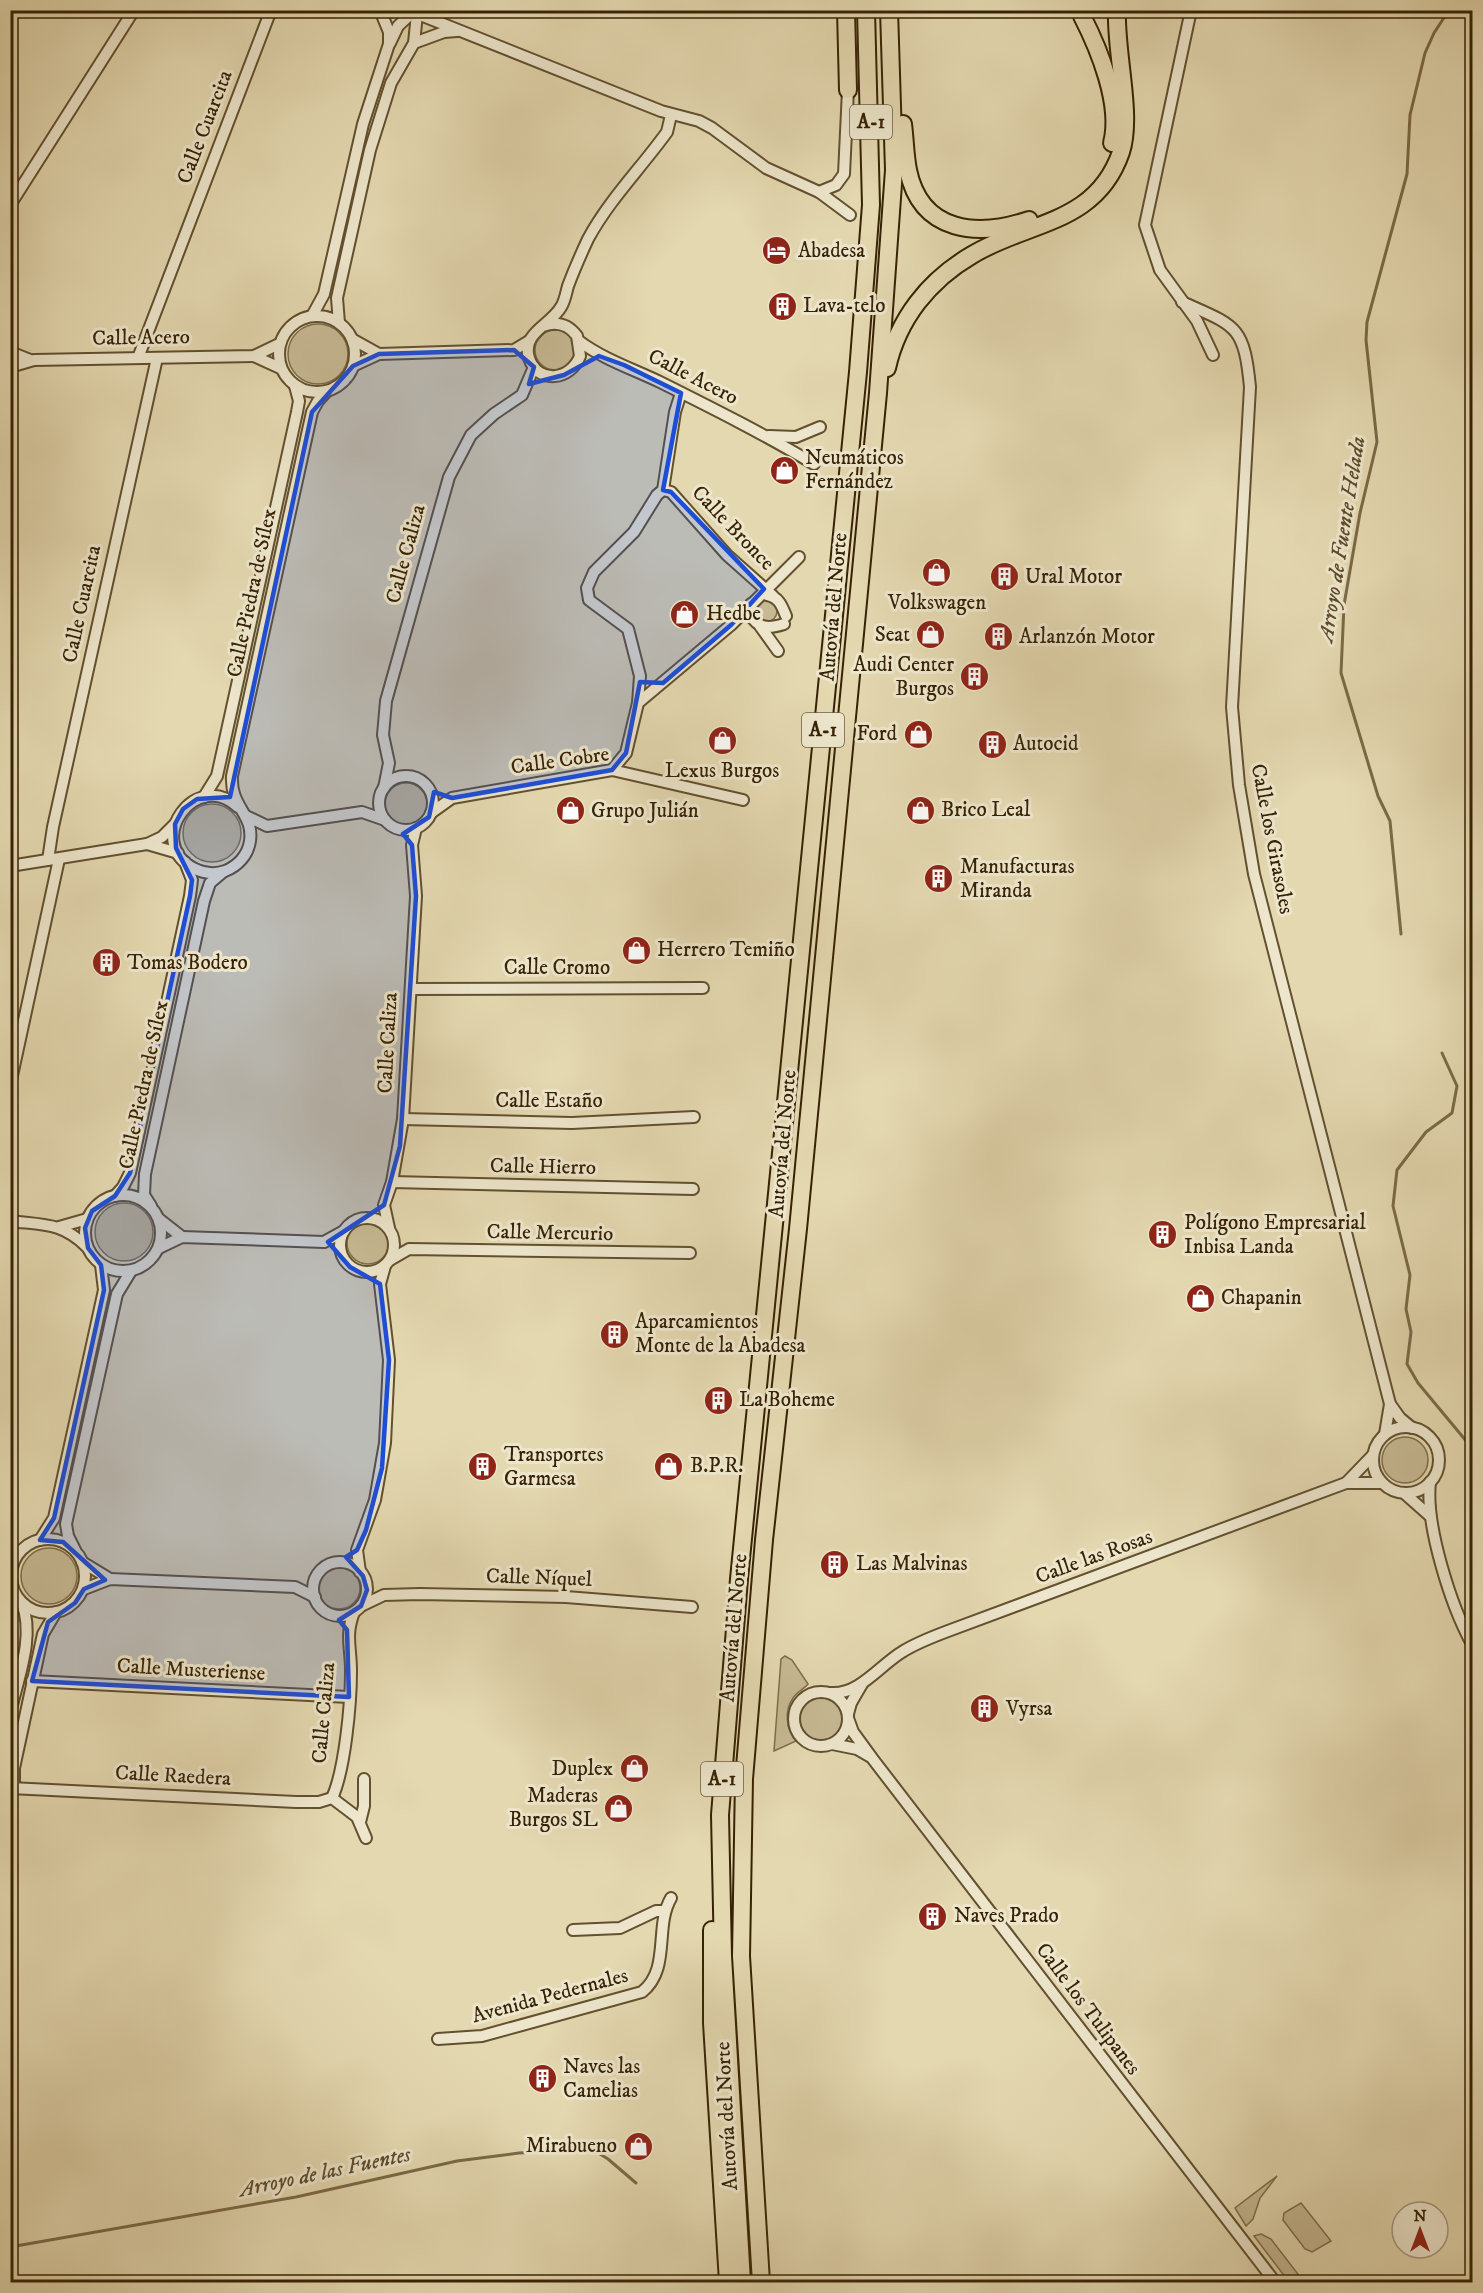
<svg xmlns="http://www.w3.org/2000/svg" width="1483" height="2293" font-family="'IM FELL DW Pica',serif">
	<style>
		.green { fill: #c6b993; stroke: #7e6e4c; stroke-width: 1.5 }
		.lines { fill: none; stroke-linecap: round; stroke-linejoin: round }
		.stream { stroke: #7b6a48; stroke-width: 3 }
		.minor-casing { stroke: #62502f; stroke-width: 14 }
		.highway-casing { stroke: #362204; stroke-width: 20 }
		.minor { stroke: #ede6cc; stroke-width: 10 }
		.highway { stroke: #e4d8b0; stroke-width: 16 }
		.marked { fill: #1d4ed8; fill-opacity: 0.2; stroke: #1d4ed8; stroke-width: 4.5; stroke-linejoin: round }
		.labels { text-anchor: middle; dominant-baseline: central; stroke-width: 6; stroke-linejoin: round; paint-order: stroke }
		.shield { fill: #ede6cc; stroke: #6d5d40; stroke-width: 1.5 }
		.shield-label { font-size: 20px; font-weight: bold; fill: #362204 }
		.street-label { font-size: 21px; fill: #362204; stroke: #ede6cc }
		.poi-label { font-size: 21px; fill: #362204; stroke: #ede6cc; text-anchor: start }
		.water-label { font-size: 22px; font-style: italic; fill: #5e4c2c; stroke: #ede6cc }
	</style>
	<rect width="100%" height="100%" fill="#e4d8b0"/>
	<filter id="stains"><feTurbulence type="fractalNoise" baseFrequency=".00333" numOctaves="4"/><feColorMatrix values="0 0 0 0 .2 0 0 0 0 .09 0 0 0 0 .02 0 0 0 .5 -.17"/></filter>
	<radialGradient id="worn" r=".72"><stop offset=".6" stop-color="#630" stop-opacity="0"/><stop offset="1" stop-color="#630" stop-opacity=".3"/></radialGradient>
	<!-- green -->
	<g class="green">
		<circle cx="318" cy="354" r="30"/>
		<circle cx="555" cy="350" r="20"/>
		<circle cx="766" cy="611" r="11"/>
		<circle cx="406" cy="804" r="21"/>
		<circle cx="212" cy="833" r="29"/>
		<circle cx="124" cy="1232" r="29"/>
		<circle cx="368" cy="1243" r="21"/>
		<circle cx="1405" cy="1460" r="23"/>
		<circle cx="49" cy="1576" r="28"/>
		<circle cx="339" cy="1588" r="21"/>
		<path d="M785,1656L792,1660L808,1684C804,1689 797,1692 793,1698C784,1711 786,1729 796,1741L774,1751L781,1659Z"/>
		<circle cx="821" cy="1719" r="21"/>
		<polygon points="1277,2176 1260,2198 1253,2219 1246,2226 1235,2208"/>
		<polygon points="1301,2203 1331,2241 1312,2252 1305,2249 1283,2220 1284,2213"/>
		<polygon points="1261,2234 1271,2239 1304,2282 1289,2282 1254,2236"/>
	</g>
	<g class="lines">
		<!-- stream -->
		<g class="stream">
			<polyline points="1401,934 1390,821 1378,796 1341,673 1344,605 1360,513 1377,442 1366,340 1367,322 1407,174 1410,115 1425,53 1434,33 1449,10"/>
			<polyline points="1442,1053 1457,1086 1452,1113 1426,1132 1397,1170 1393,1206 1410,1275 1406,1309 1411,1332 1407,1364 1418,1383 1472,1448"/>
			<polyline points="10,2247 296,2197 457,2161 519,2153 592,2149 608,2159 636,2183"/>
		</g>
		<defs>
			<g id="minor">
				<polyline points="408,10 661,111 699,121 712,128 766,168 819,192 850,215"/>
				<polyline points="1191,10 1145,225 1160,270 1197,321 1213,355"/>
				<polyline points="390,43 398,26 413,12"/>
				<polyline points="414,43 444,32 457,31"/>
				<polyline points="819,192 836,185 844,174 848,90"/>
				<polyline points="10,205 134,10"/>
				<path d="M1182,302C1236,326 1244,325 1250,387L1232,707L1239,785L1254,874L1390,1404L1385,1434"/>
				<circle cx="317" cy="354" r="38"/>
				<polyline points="312,316 324,294 363,124 389,44 389,32 380,10"/>
				<polyline points="339,323 337,298 370,150 391,83 414,43 417,14"/>
				<path d="M543,326C557,321 568,324 577,336L580,356C571,380 538,385 529,358C521,333 551,325 561,307C565,301 566,293 568,286C574,270 581,254 588,239C609,200 641,168 667,132L671,115"/>
				<polyline points="352,339 379,354"/>
				<path d="M579,341C603,359 633,369 660,382C712,408 764,434 814,464"/>
				<polyline points="10,352 30,360"/>
				<polyline points="254,356 280,368"/>
				<polyline points="138,358 271,10"/>
				<polyline points="353,366 379,354 514,350 529,341"/>
				<polyline points="10,367 34,360 254,356 279,344"/>
				<polyline points="769,436 796,437 820,427"/>
				<polyline points="663,490 671,492 727,555 773,596"/>
				<path d="M767,595C779,597 782,606 786,616"/>
				<path d="M751,604L749,613C758,629 768,629 784,624"/>
				<polyline points="760,626 778,651"/>
				<polyline points="638,703 731,625 799,557"/>
				<polyline points="612,770 626,753 638,703 640,676 628,629 589,600 587,588 594,572 634,532 657,495 663,490 675,412 681,393"/>
				<circle cx="406" cy="803" r="27"/>
				<polyline points="384,788 389,763 383,735 386,701 449,477 471,435 494,414 522,395 534,367"/>
				<polyline points="204,797 217,776 297,412 299,401 295,386"/>
				<path d="M238,807C196,768 144,841 193,868C203,873 214,875 225,871C238,866 248,855 250,841C254,814 230,807 232,776L312,412L318,401L327,391"/>
				<polyline points="431,813 452,798 612,770 743,800"/>
				<polyline points="246,816 267,826 362,812 385,820"/>
				<polyline points="147,844 178,853"/>
				<polyline points="48,860 53,827 157,358"/>
				<polyline points="10,866 147,844 162,837 175,824"/>
				<polyline points="411,989 703,988"/>
				<polyline points="10,1085 59,859"/>
				<polyline points="403,1119 572,1123 694,1117"/>
				<polyline points="392,1182 693,1189"/>
				<circle cx="123" cy="1233" r="38"/>
				<polyline points="115,1196 123,1187 130,1173 190,896 192,880 185,862"/>
				<polyline points="151,1206 144,1195 145,1174 204,901 210,883 223,872"/>
				<circle cx="367" cy="1245" r="27"/>
				<polyline points="159,1219 182,1237"/>
				<path d="M10,1221C43,1225 62,1222 87,1247"/>
				<polyline points="59,1227 87,1219"/>
				<polyline points="389,1228 384,1205 392,1182 403,1119 416,896 412,845 416,828"/>
				<polyline points="159,1248 182,1237 324,1242 344,1231"/>
				<polyline points="390,1260 409,1249 690,1253"/>
				<polyline points="1390,1404 1400,1418 1412,1428"/>
				<circle cx="1406" cy="1460" r="33"/>
				<path d="M1430,1482C1425,1525 1451,1606 1472,1644"/>
				<polyline points="1346,1483 1373,1455"/>
				<polyline points="1404,1493 1430,1516"/>
				<circle cx="48" cy="1576" r="37"/>
				<polyline points="40,1540 54,1518 104,1290 101,1265"/>
				<polyline points="75,1550 68,1536 66,1524 117,1294 131,1271"/>
				<polyline points="82,1562 110,1579"/>
				<circle cx="340" cy="1589" r="27"/>
				<polyline points="360,1572 357,1550 375,1500 385,1443 389,1360 380,1284 385,1266"/>
				<polyline points="84,1589 110,1579 295,1587 315,1597"/>
				<polyline points="361,1606 384,1595 420,1594 566,1597 692,1607"/>
				<polyline points="32,1681 349,1697"/>
				<circle cx="821" cy="1719" r="27"/>
				<path d="M831,1693C859,1695 879,1666 902,1652C916,1643 932,1637 948,1631L1346,1483H1382"/>
				<path d="M10,1713C18,1678 35,1637 22,1603"/>
				<polyline points="848,1714 851,1703 862,1684"/>
				<polyline points="848,1718 853,1732 872,1758 1275,2282"/>
				<polyline points="832,1744 857,1749 869,1756"/>
				<polyline points="10,1788 296,1802 319,1802 332,1798"/>
				<polyline points="14,1788 14,1768 43,1634 56,1612"/>
				<path d="M332,1798C345,1770 351,1703 351,1671C351,1646 345,1636 354,1612"/>
				<polyline points="332,1798 357,1817 366,1838"/>
				<polyline points="360,1822 364,1806 364,1779"/>
				<polyline points="573,1930 620,1928 656,1911 665,1911"/>
				<path d="M438,2039L482,2036L642,1992C671,1969 654,1927 671,1898"/>
			</g>
			<g id="highway">
				<polyline points="846,10 848,90"/>
				<path d="M1082,16C1099,49 1122,105 1112,143"/>
				<path d="M903,124C905,139 905,155 908,170C921,234 979,237 1029,220"/>
				<path d="M887,368C898,319 929,280 972,255C1028,221 1096,225 1121,152C1133,115 1115,52 1117,10"/>
				<polyline points="712,1930 712,2023 728,2282"/>
				<polyline points="742,2282 723,1956 720,1815 739,1579 858,372 871,205 866,10"/>
				<polyline points="761,2282 741,1956 744,1779 764,1540 798,1229 878,393 894,170 889,10"/>
			</g>
		</defs>
		<!-- minor casing -->
		<use href="#minor" class="minor-casing"/>
		<!-- highway casing -->
		<use href="#highway" class="highway-casing"/>
		<!-- minor -->
		<use href="#minor" class="minor"/>
		<!-- highway -->
		<use href="#highway" class="highway"/>
	</g>
	<!-- marked area -->
	<path class="marked" d="M514,350L534,367L529,384L564,375L599,356L624,365L681,393L663,490L671,492L764,589L731,625L663,683L640,682L626,753L612,770L452,798L434,792L429,817L403,834L412,845L416,896L400,1146L384,1205L328,1242L350,1267L380,1284L389,1360L382,1468L366,1530L357,1550L346,1557L363,1576L367,1590L361,1606L339,1620L347,1630L349,1697L32,1681L48,1622L75,1603L84,1589L105,1580L63,1542L40,1540L54,1518L104,1290L101,1265L88,1248L85,1228L92,1211L115,1196L130,1173L190,896L192,880L176,848L175,824L183,809L197,799L230,797L312,412L353,366L379,354Z"/>
	<!-- icons -->
	<defs>
		<symbol id="hotel-disc" viewBox="-11 -11 22 22"><circle r="9.5" fill="#8f2418" stroke="#ede6cc"/><path d="M-6-4.5h1.5V1H6V5H4.5V3h-9V5H-6ZM-4 0a1.8 1.8 0 1 1 3.6 0ZM.5 0V-2.5h3Q6-2.5 6 0Z" fill="#fff"/></symbol>
		<symbol id="building-disc" viewBox="-11 -11 22 22"><circle r="9.5" fill="#8f2418" stroke="#ede6cc"/><path d="M-4-6H4V6H1V3H-1V6H-4ZM-2.5-4.3h1.7v1.8h-1.7ZM.8-4.3h1.7v1.8H.8ZM-2.5-1h1.7V.8h-1.7ZM.8-1h1.7V.8H.8Z" fill="#fff"/></symbol>
		<symbol id="shop-disc" viewBox="-11 -11 22 22"><circle r="9.5" fill="#8f2418" stroke="#ede6cc"/><path d="M-5-2.5h2.3a2.7 3.5 0 0 1 5.4 0H5L5.5 6h-11ZM-1.5-2.5h3a1.5 2.3 0 0 0-3 0Z" fill="#fff"/></symbol>
	</defs>
	<g fill-rule="evenodd">
		<use href="#hotel-disc" x="760" y="234" width="33" height="33"/>
		<use href="#building-disc" x="766" y="290" width="33" height="33"/>
		<use href="#shop-disc" x="768" y="454" width="33" height="33"/>
		<use href="#shop-disc" x="920" y="556" width="33" height="33"/>
		<use href="#building-disc" x="988" y="560" width="33" height="33"/>
		<use href="#shop-disc" x="668" y="598" width="33" height="33"/>
		<use href="#shop-disc" x="914" y="618" width="33" height="33"/>
		<use href="#building-disc" x="982" y="620" width="33" height="33"/>
		<use href="#building-disc" x="958" y="660" width="33" height="33"/>
		<use href="#shop-disc" x="902" y="718" width="33" height="33"/>
		<use href="#shop-disc" x="706" y="724" width="33" height="33"/>
		<use href="#building-disc" x="976" y="728" width="33" height="33"/>
		<use href="#shop-disc" x="904" y="794" width="33" height="33"/>
		<use href="#shop-disc" x="554" y="794" width="33" height="33"/>
		<use href="#building-disc" x="922" y="862" width="33" height="33"/>
		<use href="#shop-disc" x="620" y="934" width="33" height="33"/>
		<use href="#building-disc" x="90" y="946" width="33" height="33"/>
		<use href="#building-disc" x="1146" y="1218" width="33" height="33"/>
		<use href="#shop-disc" x="1184" y="1282" width="33" height="33"/>
		<use href="#building-disc" x="598" y="1318" width="33" height="33"/>
		<use href="#building-disc" x="702" y="1384" width="33" height="33"/>
		<use href="#shop-disc" x="652" y="1450" width="33" height="33"/>
		<use href="#building-disc" x="466" y="1450" width="33" height="33"/>
		<use href="#building-disc" x="818" y="1548" width="33" height="33"/>
		<use href="#building-disc" x="968" y="1692" width="33" height="33"/>
		<use href="#shop-disc" x="618" y="1752" width="33" height="33"/>
		<use href="#shop-disc" x="602" y="1792" width="33" height="33"/>
		<use href="#building-disc" x="916" y="1900" width="33" height="33"/>
		<use href="#building-disc" x="526" y="2062" width="33" height="33"/>
		<use href="#shop-disc" x="622" y="2130" width="33" height="33"/>
	</g>
	<g class="labels">
		<!-- shield labels -->
		<g class="shield">
			<rect x="850" y="105" width="42" height="34" rx="4.5"/>
			<rect x="802" y="713" width="42" height="34" rx="4.5"/>
			<rect x="701" y="1762" width="42" height="34" rx="4.5"/>
		</g>
		<g class="shield-label">
			<text x="871" y="122">A-1</text>
			<text x="823" y="730">A-1</text>
			<text x="722" y="1779">A-1</text>
		</g>
		<!-- street labels -->
		<g class="street-label">
			<text transform="translate(205 127) rotate(-69)">Calle Cuarcita</text>
			<text transform="translate(141 338) rotate(-1)">Calle Acero</text>
			<text transform="translate(693 377) rotate(27)">Calle Acero</text>
			<text transform="translate(733 528) rotate(46)">Calle Bronce</text>
			<text transform="translate(406 554) rotate(-75)">Calle Caliza</text>
			<text transform="translate(252 593) rotate(-78)">Calle Piedra de Sílex</text>
			<text transform="translate(82 604) rotate(-78)">Calle Cuarcita</text>
			<text transform="translate(834 607) rotate(-85)">Autovía del Norte</text>
			<text transform="translate(560 761) rotate(-8)">Calle Cobre</text>
			<text transform="translate(1272 839) rotate(79)">Calle los Girasoles</text>
			<text x="557" y="968">Calle Cromo</text>
			<text transform="translate(388 1043) rotate(-87)">Calle Caliza</text>
			<text transform="translate(144 1085) rotate(-78)">Calle Piedra de Sílex</text>
			<text x="549" y="1101">Calle Estaño</text>
			<text transform="translate(783 1144) rotate(-85)">Autovía del Norte</text>
			<text transform="translate(543 1167) rotate(1)">Calle Hierro</text>
			<text transform="translate(550 1233) rotate(1)">Calle Mercurio</text>
			<text transform="translate(1094 1557) rotate(-20)">Calle las Rosas</text>
			<text transform="translate(539 1578) rotate(2)">Calle Níquel</text>
			<text transform="translate(734 1628) rotate(-85)">Autovía del Norte</text>
			<text transform="translate(191 1670) rotate(3)">Calle Musteriense</text>
			<text transform="translate(324 1713) rotate(-85)">Calle Caliza</text>
			<text transform="translate(173 1776) rotate(3)">Calle Raedera</text>
			<text transform="translate(550 1996) rotate(-15)">Avenida Pedernales</text>
			<text transform="translate(1088 2009) rotate(53)">Calle los Tulipanes</text>
			<text transform="translate(727 2116) rotate(-93)">Autovía del Norte</text>
		</g>
		<!-- poi labels -->
		<g class="poi-label">
			<text x="798" y="251">Abadesa</text>
			<text x="803" y="306">Lava-telo</text>
			<text x="805" y="458">Neumáticos<tspan x="805" dy="24">Fernández</tspan></text>
			<text x="1025" y="577">Ural Motor</text>
			<text x="937" y="603" text-anchor="middle">Volkswagen</text>
			<text x="706" y="614">Hedbe</text>
			<text x="910" y="635" text-anchor="end">Seat</text>
			<text x="1019" y="637">Arlanzón Motor</text>
			<text x="954" y="665" text-anchor="end">Audi Center<tspan x="954" dy="24">Burgos</tspan></text>
			<text x="897" y="734" text-anchor="end">Ford</text>
			<text x="1013" y="744">Autocid</text>
			<text x="722" y="771" text-anchor="middle">Lexus Burgos</text>
			<text x="941" y="810">Brico Leal</text>
			<text x="591" y="811">Grupo Julián</text>
			<text x="960" y="867">Manufacturas<tspan x="960" dy="24">Miranda</tspan></text>
			<text x="657" y="950">Herrero Temiño</text>
			<text x="127" y="963">Tomas Bodero</text>
			<text x="1184" y="1223">Polígono Empresarial<tspan x="1184" dy="24">Inbisa Landa</tspan></text>
			<text x="1221" y="1298">Chapanin</text>
			<text x="635" y="1322">Aparcamientos<tspan x="635" dy="24">Monte de la Abadesa</tspan></text>
			<text x="739" y="1400">La Boheme</text>
			<text x="504" y="1455">Transportes<tspan x="504" dy="24">Garmesa</tspan></text>
			<text x="690" y="1466">B.P.R.</text>
			<text x="856" y="1564">Las Malvinas</text>
			<text x="1006" y="1709">Vyrsa</text>
			<text x="613" y="1769" text-anchor="end">Duplex</text>
			<text x="598" y="1796" text-anchor="end">Maderas<tspan x="598" dy="24">Burgos SL</tspan></text>
			<text x="954" y="1916">Naves Prado</text>
			<text x="563" y="2067">Naves las<tspan x="563" dy="24">Camelias</tspan></text>
			<text x="617" y="2146" text-anchor="end">Mirabueno</text>
		</g>
		<!-- water labels -->
		<g class="water-label">
			<text transform="translate(1342 539) rotate(-81)">Arroyo de Fuente Helada</text>
			<text transform="translate(325 2172) rotate(-12)">Arroyo de las Fuentes</text>
		</g>
	</g>
	<!-- margin -->
	<rect width="1483" height="2293" fill="none" stroke="#e4d8b0" stroke-width="36"/>
	<rect x="12" y="12" width="1459" height="2269" fill="none" stroke="#362204" stroke-width="3"/>
	<rect x="18" y="18" width="1447" height="2257" fill="none" stroke="#362204" stroke-width="1.5"/>
	<!-- north arrow -->
	<g transform="translate(1420 2230)"><circle r="28" fill="#ede6cc" stroke="#a4987c" stroke-width="1.5"/>
	<path d="M0-4.5L10 22L0 15L-10 22Z" fill="#8f2418"/>
	<text y="-9" font-size="16" font-weight="bold" text-anchor="middle" fill="#362204">N</text>
	</g>
	<rect width="100%" height="100%" filter="url(#stains)"/>
	<rect width="100%" height="100%" fill="url(#worn)"/>
</svg>
